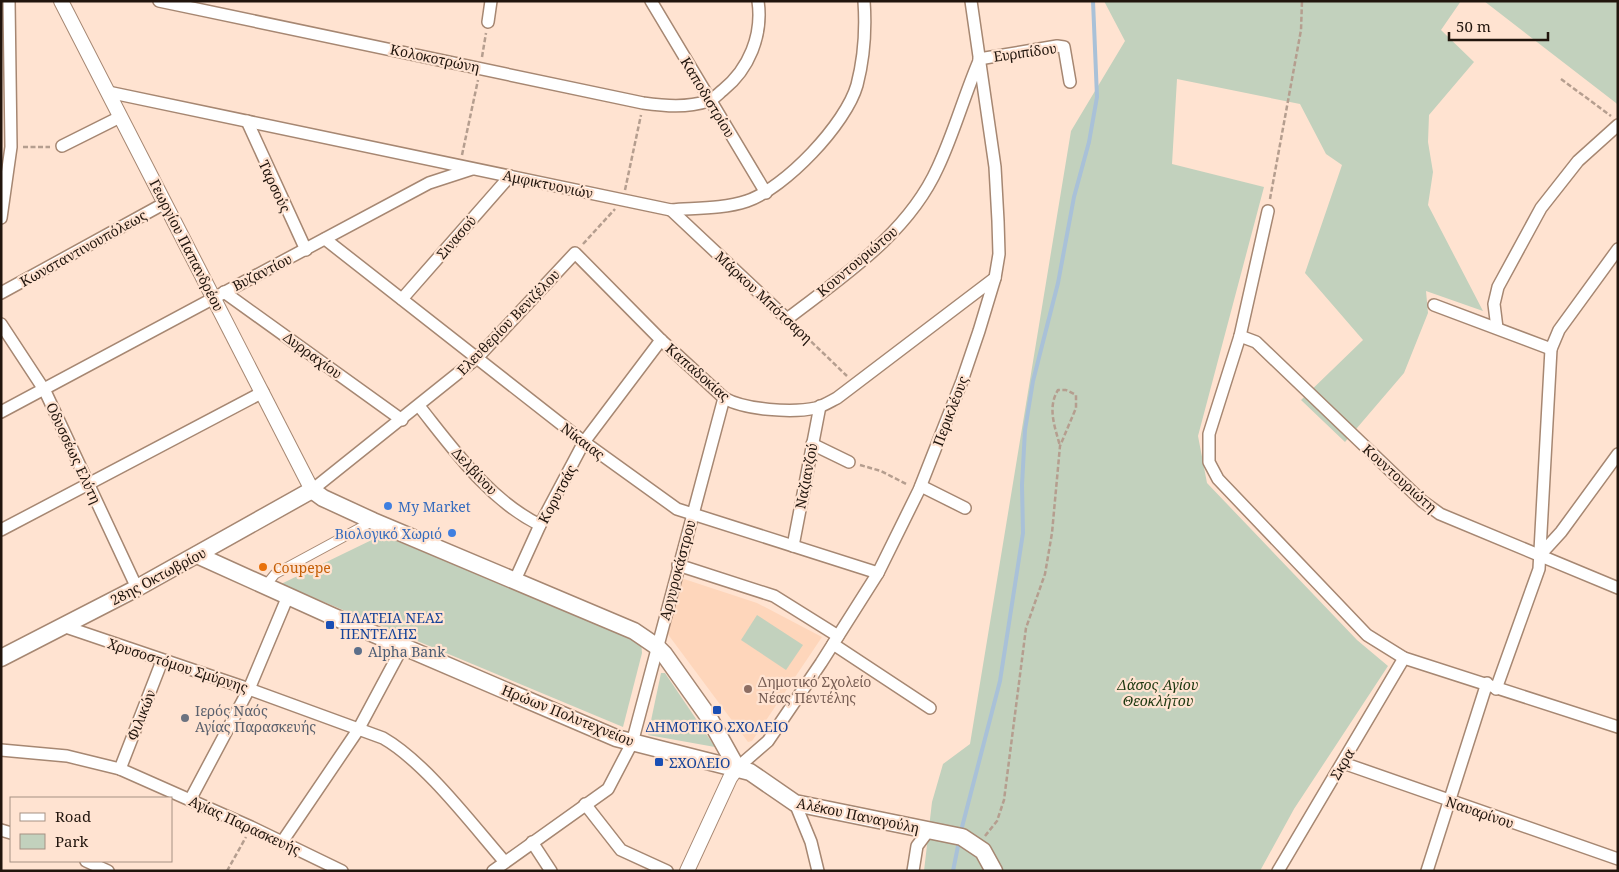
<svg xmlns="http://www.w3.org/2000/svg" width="1619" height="872" font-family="'Noto Serif',serif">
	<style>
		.built { fill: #fed6bb }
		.green { fill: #c2d1bd }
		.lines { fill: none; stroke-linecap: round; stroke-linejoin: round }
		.stream { stroke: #a9c1d8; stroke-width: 4 }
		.pedestrian-casing { stroke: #a68772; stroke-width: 11 }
		.minor-casing { stroke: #a68772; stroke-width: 14 }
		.tertiary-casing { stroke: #a68772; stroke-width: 16 }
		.secondary-casing { stroke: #a68772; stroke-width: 19 }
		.path { stroke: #b59e8f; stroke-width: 2.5; stroke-dasharray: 5 2.5; stroke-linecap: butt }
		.pedestrian { stroke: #fff; stroke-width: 9 }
		.minor { stroke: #fff; stroke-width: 11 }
		.tertiary { stroke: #fff; stroke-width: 14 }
		.secondary { stroke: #fff; stroke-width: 16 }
		.shop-dot { fill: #3f7fe0; stroke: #ffe3d1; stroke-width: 2 }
		.food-dot { fill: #e8710a; stroke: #ffe3d1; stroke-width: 2 }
		.transit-dot { fill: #1a4fb4; stroke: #ffe3d1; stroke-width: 2 }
		.service-dot { fill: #5c6f8a; stroke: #ffe3d1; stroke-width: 2 }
		.education-dot { fill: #8d6e63; stroke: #ffe3d1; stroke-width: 2 }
		.worship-dot { fill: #6b7280; stroke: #ffe3d1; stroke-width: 2 }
		.labels { text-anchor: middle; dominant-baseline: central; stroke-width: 4.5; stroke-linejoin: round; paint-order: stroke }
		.street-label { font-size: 14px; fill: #21150d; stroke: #ffe3d1 }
		.shop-label { font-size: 14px; fill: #366cbe; stroke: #ffe3d1; text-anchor: start }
		.food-label { font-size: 14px; fill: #c56008; stroke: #ffe3d1; text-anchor: start }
		.transit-label { font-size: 14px; fill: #164399; stroke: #ffe3d1; text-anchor: start }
		.service-label { font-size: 14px; fill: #4e5e75; stroke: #ffe3d1; text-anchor: start }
		.education-label { font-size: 14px; fill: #785e54; stroke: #ffe3d1; text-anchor: start }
		.park-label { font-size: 14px; font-style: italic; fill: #1d3810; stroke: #ffe3d1 }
		.worship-label { font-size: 14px; fill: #5b616d; stroke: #ffe3d1; text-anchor: start }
	</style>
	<rect width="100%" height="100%" fill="#ffe3d1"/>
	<!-- built -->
	<polygon class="built" points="681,578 757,603 822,637 752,741 748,742 667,633"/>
	<!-- green -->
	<g class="green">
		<polygon points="1104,1 1461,1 1441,30 1474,62 1429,115 1428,142 1433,172 1428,205 1483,311 1426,291 1428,313 1404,373 1345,442 1301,400 1363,340 1305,273 1342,165 1326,154 1300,104 1177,79 1172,164 1264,187 1198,436 1207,483 1357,640 1388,666 1294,809 1260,871 924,871 932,802 943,764 970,744 1071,131 1125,41"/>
		<polygon points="1484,1 1618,1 1618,105 1616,103"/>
		<polygon points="382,535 641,641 642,653 623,727 281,584"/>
		<polygon points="757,615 803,645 786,670 741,640"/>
		<polygon points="661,673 665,673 715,747 648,735"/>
	</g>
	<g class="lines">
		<!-- stream -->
		<g class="stream">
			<polyline points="961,831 1000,681 1023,533 1022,485 1025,430 1033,381 1058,283 1074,197 1089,142 1097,97 1093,1"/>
			<polyline points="953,871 959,841"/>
		</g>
		<defs>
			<polyline id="pedestrian" points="266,585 275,574 373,521"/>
			<g id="minor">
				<path d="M159,1L643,103C665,106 687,108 708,101C714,99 718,94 723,90C749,69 763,35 758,1"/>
				<polyline points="651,1 766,193"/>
				<polyline points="488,22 491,1"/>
				<polyline points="979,59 1057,46 1064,47 1070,82"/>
				<path d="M108,92L671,210C696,208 723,209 747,201C785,188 846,124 857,85C864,58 866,29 864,1"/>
				<polyline points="247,121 306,250"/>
				<polyline points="62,146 120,117"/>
				<path d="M671,210L787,319C843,276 908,234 938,167C954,133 964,96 979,61"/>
				<polyline points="1268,211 1240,336 1209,434 1209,462 1218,479 1367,635 1404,658 1618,727"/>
				<polyline points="1,218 11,147 9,1"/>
				<polyline points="325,239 584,442 677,509 878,573"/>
				<polyline points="224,292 402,420"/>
				<polyline points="1,293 165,203"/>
				<polyline points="402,299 510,176"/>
				<polyline points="1434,305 1551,349"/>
				<polyline points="1,324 45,391 137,588"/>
				<polyline points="1497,328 1494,304 1498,287 1541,208 1578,161 1618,125"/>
				<polyline points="1240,336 1256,342 1422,501 1440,514 1618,588"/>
				<path d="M419,406C454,450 489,500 540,525"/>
				<polyline points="1,412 429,183 472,169"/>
				<polyline points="812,444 849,462"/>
				<polyline points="921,486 965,508"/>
				<path d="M312,490L477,358L575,253L661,340L724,398C745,410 792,413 816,408C823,406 831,401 837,398L995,278"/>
				<polyline points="1,530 263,392"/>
				<polyline points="793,546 820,406"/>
				<polyline points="1540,555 1561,532 1618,454"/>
				<polyline points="678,565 774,596 838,636"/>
				<polyline points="515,580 540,525 584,442 661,340"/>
				<path d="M63,626L249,689L383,738C425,762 471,823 504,861"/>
				<polyline points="833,644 930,708"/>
				<polyline points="1496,689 1539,569 1551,349 1559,330 1618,249"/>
				<polyline points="1,750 67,756 120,769 251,827 342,871"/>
				<polyline points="1343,763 1618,859"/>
				<polyline points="737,768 768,741 821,663 878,573 919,490 962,381 979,331 995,278 999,254 998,221 995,167 971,1"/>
				<polyline points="120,769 162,661"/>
				<polyline points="190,800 249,689 288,596"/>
				<polyline points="795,803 811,842 818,871"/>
				<polyline points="585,804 621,850 667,871"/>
				<polyline points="1,830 11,833"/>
				<polyline points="282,842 358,730 403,646"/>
				<polyline points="532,842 551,871"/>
				<polyline points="86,861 108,871"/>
				<polyline points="493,871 608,789 632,743 724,398"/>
				<polyline points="913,871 917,846 929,830"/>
				<polyline points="1278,871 1404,658"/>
				<polyline points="1427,871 1487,683"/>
			</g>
			<g id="tertiary">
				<polyline points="61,1 312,490"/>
				<polyline points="687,871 730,778 737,768"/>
			</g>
			<g id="secondary">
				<polyline points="197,555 332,616 616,738 750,772 795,803 962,837 983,851 994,871"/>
				<polyline points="1,658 137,588 312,490 323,498 373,521 634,631 656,646 664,654 708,716 737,768"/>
			</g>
		</defs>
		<!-- pedestrian casing -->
		<use href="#pedestrian" class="pedestrian-casing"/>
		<!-- minor casing -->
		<use href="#minor" class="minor-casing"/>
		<!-- tertiary casing -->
		<use href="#tertiary" class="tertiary-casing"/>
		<!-- secondary casing -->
		<use href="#secondary" class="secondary-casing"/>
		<!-- path -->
		<g class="path">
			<polyline points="482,57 486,33"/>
			<polyline points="1561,79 1611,116"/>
			<polyline points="23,147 50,147"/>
			<polyline points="462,155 478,80"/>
			<polyline points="625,190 641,115"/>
			<polyline points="1270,199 1301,30 1302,1"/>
			<polyline points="583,244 615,209"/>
			<polyline points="795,326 847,376"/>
			<polyline points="860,465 881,471 908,485"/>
			<path d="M985,836L997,821L1004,800L1026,628L1045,574L1052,533L1060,446L1076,408V395L1066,390H1058C1047,408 1055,427 1060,446"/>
			<polyline points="227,871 246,837"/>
		</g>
		<!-- pedestrian -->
		<use href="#pedestrian" class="pedestrian"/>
		<!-- minor -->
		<use href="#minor" class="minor"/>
		<!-- tertiary -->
		<use href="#tertiary" class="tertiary"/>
		<!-- secondary -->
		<use href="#secondary" class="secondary"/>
	</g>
	<!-- markers -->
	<g class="shop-dot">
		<circle cx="388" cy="506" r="5"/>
		<circle cx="452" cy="533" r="5"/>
	</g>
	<circle class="food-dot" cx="263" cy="567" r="5"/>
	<g class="transit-dot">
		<rect x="325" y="620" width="10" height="10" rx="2.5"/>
		<rect x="712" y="705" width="10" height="10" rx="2.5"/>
		<rect x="654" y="757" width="10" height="10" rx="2.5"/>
	</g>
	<circle class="service-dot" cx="358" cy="651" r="5"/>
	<circle class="education-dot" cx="748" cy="689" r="5"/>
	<circle class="worship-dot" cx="185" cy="718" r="5"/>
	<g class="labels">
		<!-- street labels -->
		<g class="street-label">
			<text transform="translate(1025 52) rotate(-8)">Ευριπίδου</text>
			<text transform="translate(435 58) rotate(12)">Κολοκοτρώνη</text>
			<text transform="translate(708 97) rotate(59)">Καποδιστρίου</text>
			<text transform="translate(548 184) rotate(12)">Αμφικτυονιών</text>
			<text transform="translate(275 186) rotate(65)">Ταρσούς</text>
			<text transform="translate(456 237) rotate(-49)">Σινασού</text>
			<text transform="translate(187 245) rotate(63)">Γεωργίου Παπανδρέου</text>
			<text transform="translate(83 248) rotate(-29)">Κωνσταντινουπόλεως</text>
			<text transform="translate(857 261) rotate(-40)">Κουντουριώτου</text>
			<text transform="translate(262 272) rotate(-27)">Βυζαντίου</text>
			<text transform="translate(764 297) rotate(43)">Μάρκου Μπότσαρη</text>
			<text transform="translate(508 322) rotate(-46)">Ελευθερίου Βενιζέλου</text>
			<text transform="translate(313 355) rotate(36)">Δυρραχίου</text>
			<text transform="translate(698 372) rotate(41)">Καπαδοκίας</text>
			<text transform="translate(950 411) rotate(-69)">Περικλέους</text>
			<text transform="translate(583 441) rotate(37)">Νίκαιας</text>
			<text transform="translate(74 453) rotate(65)">Οδυσσέως Ελύτη</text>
			<text transform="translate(475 471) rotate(47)">Δελβίνου</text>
			<text transform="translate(806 476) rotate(-79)">Ναζιανζού</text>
			<text transform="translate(1400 478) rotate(42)">Κουντουριώτη</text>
			<text transform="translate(557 494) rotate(-62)">Κορυτσάς</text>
			<text transform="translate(677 570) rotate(-75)">Αργυροκάστρου</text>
			<text transform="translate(158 576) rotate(-28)">28ης Οκτωβρίου</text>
			<text transform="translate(178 665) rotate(18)">Χρυσοστόμου Σμύρνης</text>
			<text transform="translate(141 715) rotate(-68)">Φιλικών</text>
			<text transform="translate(568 715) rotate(22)">Ηρώων Πολυτεχνείου</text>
			<text transform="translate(1342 764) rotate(-60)">Σκρα</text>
			<text transform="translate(1480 812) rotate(19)">Ναυαρίνου</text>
			<text transform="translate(858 815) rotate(12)">Αλέκου Παναγούλη</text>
			<text transform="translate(245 825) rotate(25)">Αγίας Παρασκευής</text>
		</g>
		<!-- shop labels -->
		<g class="shop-label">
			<text x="398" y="506">My Market</text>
			<text x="442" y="533" text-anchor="end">Βιολογικό Χωριό</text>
		</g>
		<!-- food labels -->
		<g class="food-label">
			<text x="273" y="567">Coupepe</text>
		</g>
		<!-- transit labels -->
		<g class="transit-label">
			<text x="340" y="617">ΠΛΑΤΕΙΑ ΝΕΑΣ<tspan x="340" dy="16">ΠΕΝΤΕΛΗΣ</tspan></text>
			<text x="717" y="726" text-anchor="middle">ΔΗΜΟΤΙΚΟ ΣΧΟΛΕΙΟ</text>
			<text x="669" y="762">ΣΧΟΛΕΙΟ</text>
		</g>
		<!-- service labels -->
		<g class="service-label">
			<text x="368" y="651">Alpha Bank</text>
		</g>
		<!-- education labels -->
		<g class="education-label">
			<text x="758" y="681">Δημοτικό Σχολείο<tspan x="758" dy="16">Νέας Πεντέλης</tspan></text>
		</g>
		<!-- park labels -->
		<g class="park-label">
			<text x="1158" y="684">Δάσος Αγίου<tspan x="1158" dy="16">Θεοκλήτου</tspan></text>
		</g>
		<!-- worship labels -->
		<g class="worship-label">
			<text x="195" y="710">Ιερός Ναός<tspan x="195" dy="16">Αγίας Παρασκευής</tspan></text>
		</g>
	</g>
	<!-- border -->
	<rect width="1619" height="872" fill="none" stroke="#21150d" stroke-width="5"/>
	<!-- legend -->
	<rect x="10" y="797" width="162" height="65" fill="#ffe3d1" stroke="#a69183"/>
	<rect x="20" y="813" width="25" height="8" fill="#ffffff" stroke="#a69183"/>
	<text x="55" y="822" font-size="15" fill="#21150d">Road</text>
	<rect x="20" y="834" width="25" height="15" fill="#c2d1bd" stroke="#a69183"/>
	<text x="55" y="847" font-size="15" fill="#21150d">Park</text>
	<!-- scale -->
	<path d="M1449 32v8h99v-8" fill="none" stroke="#21150d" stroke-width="2.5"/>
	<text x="1456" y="32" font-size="15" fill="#21150d" stroke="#ffe3d1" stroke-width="4" paint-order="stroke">50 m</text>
</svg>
